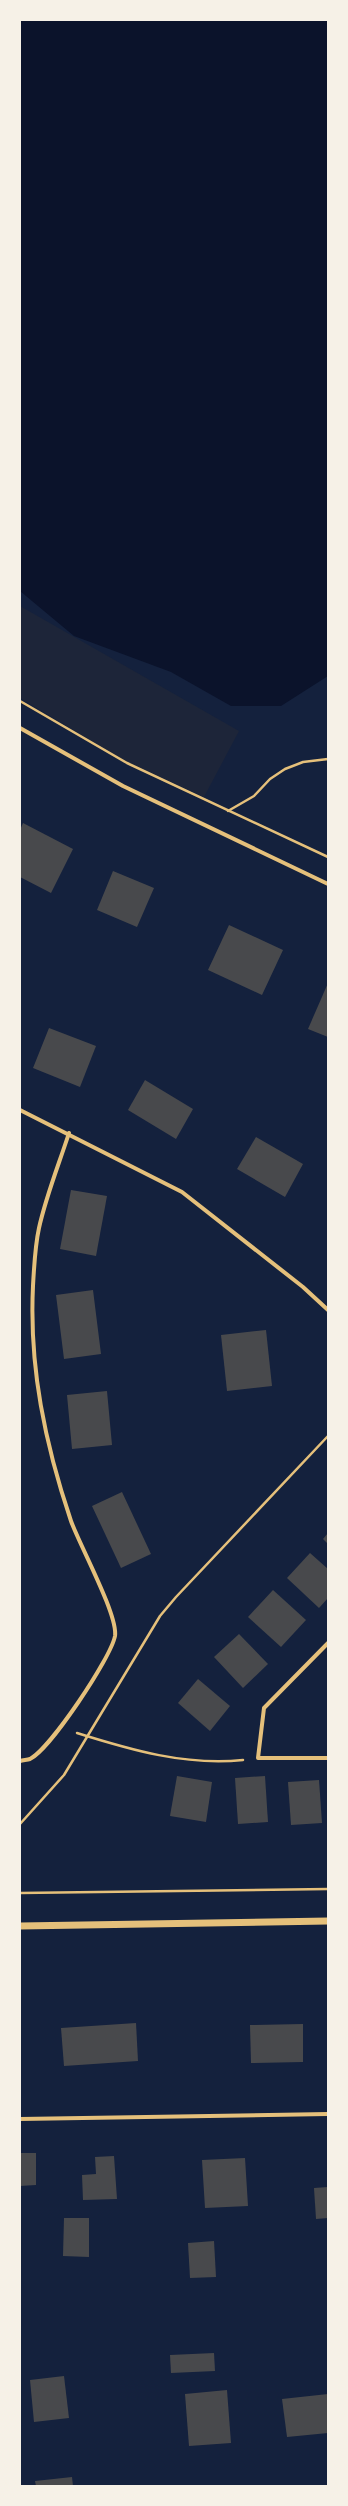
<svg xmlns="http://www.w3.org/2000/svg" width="348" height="2506" font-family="'Public Sans',sans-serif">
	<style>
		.green { fill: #1d2539 }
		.water { fill: #0b132b }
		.building { fill: #48494c }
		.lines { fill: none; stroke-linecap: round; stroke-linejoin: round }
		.path { stroke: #e5c07b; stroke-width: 2.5 }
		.minor { stroke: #e5c07b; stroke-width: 4 }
		.tertiary { stroke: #e5c07b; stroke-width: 7 }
	</style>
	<rect width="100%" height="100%" fill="#14213d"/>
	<!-- green -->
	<polygon class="green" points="20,606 239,731 204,797 123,760 20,698"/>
	<!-- water -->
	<polygon class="water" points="20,20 328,20 328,676 281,706 231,706 171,672 74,636 20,591"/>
	<!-- building -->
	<g class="building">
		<polygon points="23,823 73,849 51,893 20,877 20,830"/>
		<polygon points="113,871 154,888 137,927 97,910"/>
		<polygon points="229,925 283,950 262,995 208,970"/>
		<polygon points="328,983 328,1037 308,1029"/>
		<polygon points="49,1028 96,1046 80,1087 33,1068"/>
		<polygon points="145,1080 193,1109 176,1139 128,1110"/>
		<polygon points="256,1137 303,1164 285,1197 237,1169"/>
		<polygon points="71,1190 107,1196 96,1256 60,1249"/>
		<polygon points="93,1290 101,1354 64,1359 56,1295"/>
		<polygon points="266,1330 272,1386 227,1391 221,1335"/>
		<polygon points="107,1391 112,1445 72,1449 67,1395"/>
		<polygon points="122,1492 151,1554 121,1568 92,1506"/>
		<polygon points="328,1533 328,1544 323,1539"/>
		<polygon points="310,1553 328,1569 328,1598 319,1608 287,1578"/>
		<polygon points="273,1590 306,1620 281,1647 248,1617"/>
		<polygon points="239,1634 268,1664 243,1688 214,1657"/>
		<polygon points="198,1679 230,1706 210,1731 178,1703"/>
		<polygon points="177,1776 212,1782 206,1822 170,1816"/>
		<polygon points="265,1776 268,1822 238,1824 235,1778"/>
		<polygon points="319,1780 322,1823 291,1825 288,1782"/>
		<polygon points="136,2023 138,2061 64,2066 61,2028"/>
		<polygon points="303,2024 303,2062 251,2063 250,2025"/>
		<polygon points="20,2153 36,2153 36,2185 20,2186"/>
		<polygon points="114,2156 117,2199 83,2200 82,2175 96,2174 95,2157"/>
		<polygon points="245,2158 248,2206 205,2208 202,2160"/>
		<polygon points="328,2187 328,2218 316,2219 314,2188"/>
		<polygon points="64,2218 89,2218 89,2257 63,2256"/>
		<polygon points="214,2241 216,2277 190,2278 188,2243"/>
		<polygon points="214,2353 215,2371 171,2373 170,2355"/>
		<polygon points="64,2376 69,2418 34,2422 30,2380"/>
		<polygon points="227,2390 231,2443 189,2446 185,2394"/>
		<polygon points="328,2394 328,2433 287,2437 282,2399"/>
		<polygon points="72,2477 73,2486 36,2486 35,2481"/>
	</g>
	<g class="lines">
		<!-- path -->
		<g class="path">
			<polyline points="20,701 127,763 328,857"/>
			<polyline points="228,811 254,796 270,779 285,769 303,762 328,759"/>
			<path d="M77,1733C131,1750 186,1766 243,1760"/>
			<polyline points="20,1824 64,1775 160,1616 176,1597 328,1436"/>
			<polyline points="20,1893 328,1889"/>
		</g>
		<!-- minor -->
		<g class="minor">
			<polyline points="20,728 123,786 328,884"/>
			<polyline points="20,1110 182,1192 303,1287 328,1310"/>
			<polyline points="328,1643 264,1708 258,1758 328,1758"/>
			<path d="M20,1761C23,1760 27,1760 30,1759C50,1749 111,1658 115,1636C118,1615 80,1546 71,1521C45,1444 29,1367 33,1286C34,1267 35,1246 39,1228C46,1196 59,1164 69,1133"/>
			<polyline points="20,2119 328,2114"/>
		</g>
		<!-- tertiary -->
		<polyline class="tertiary" points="20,1926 328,1921"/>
	</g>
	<!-- border -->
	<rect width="348" height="2506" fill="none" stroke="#f6f1e7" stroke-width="42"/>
</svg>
